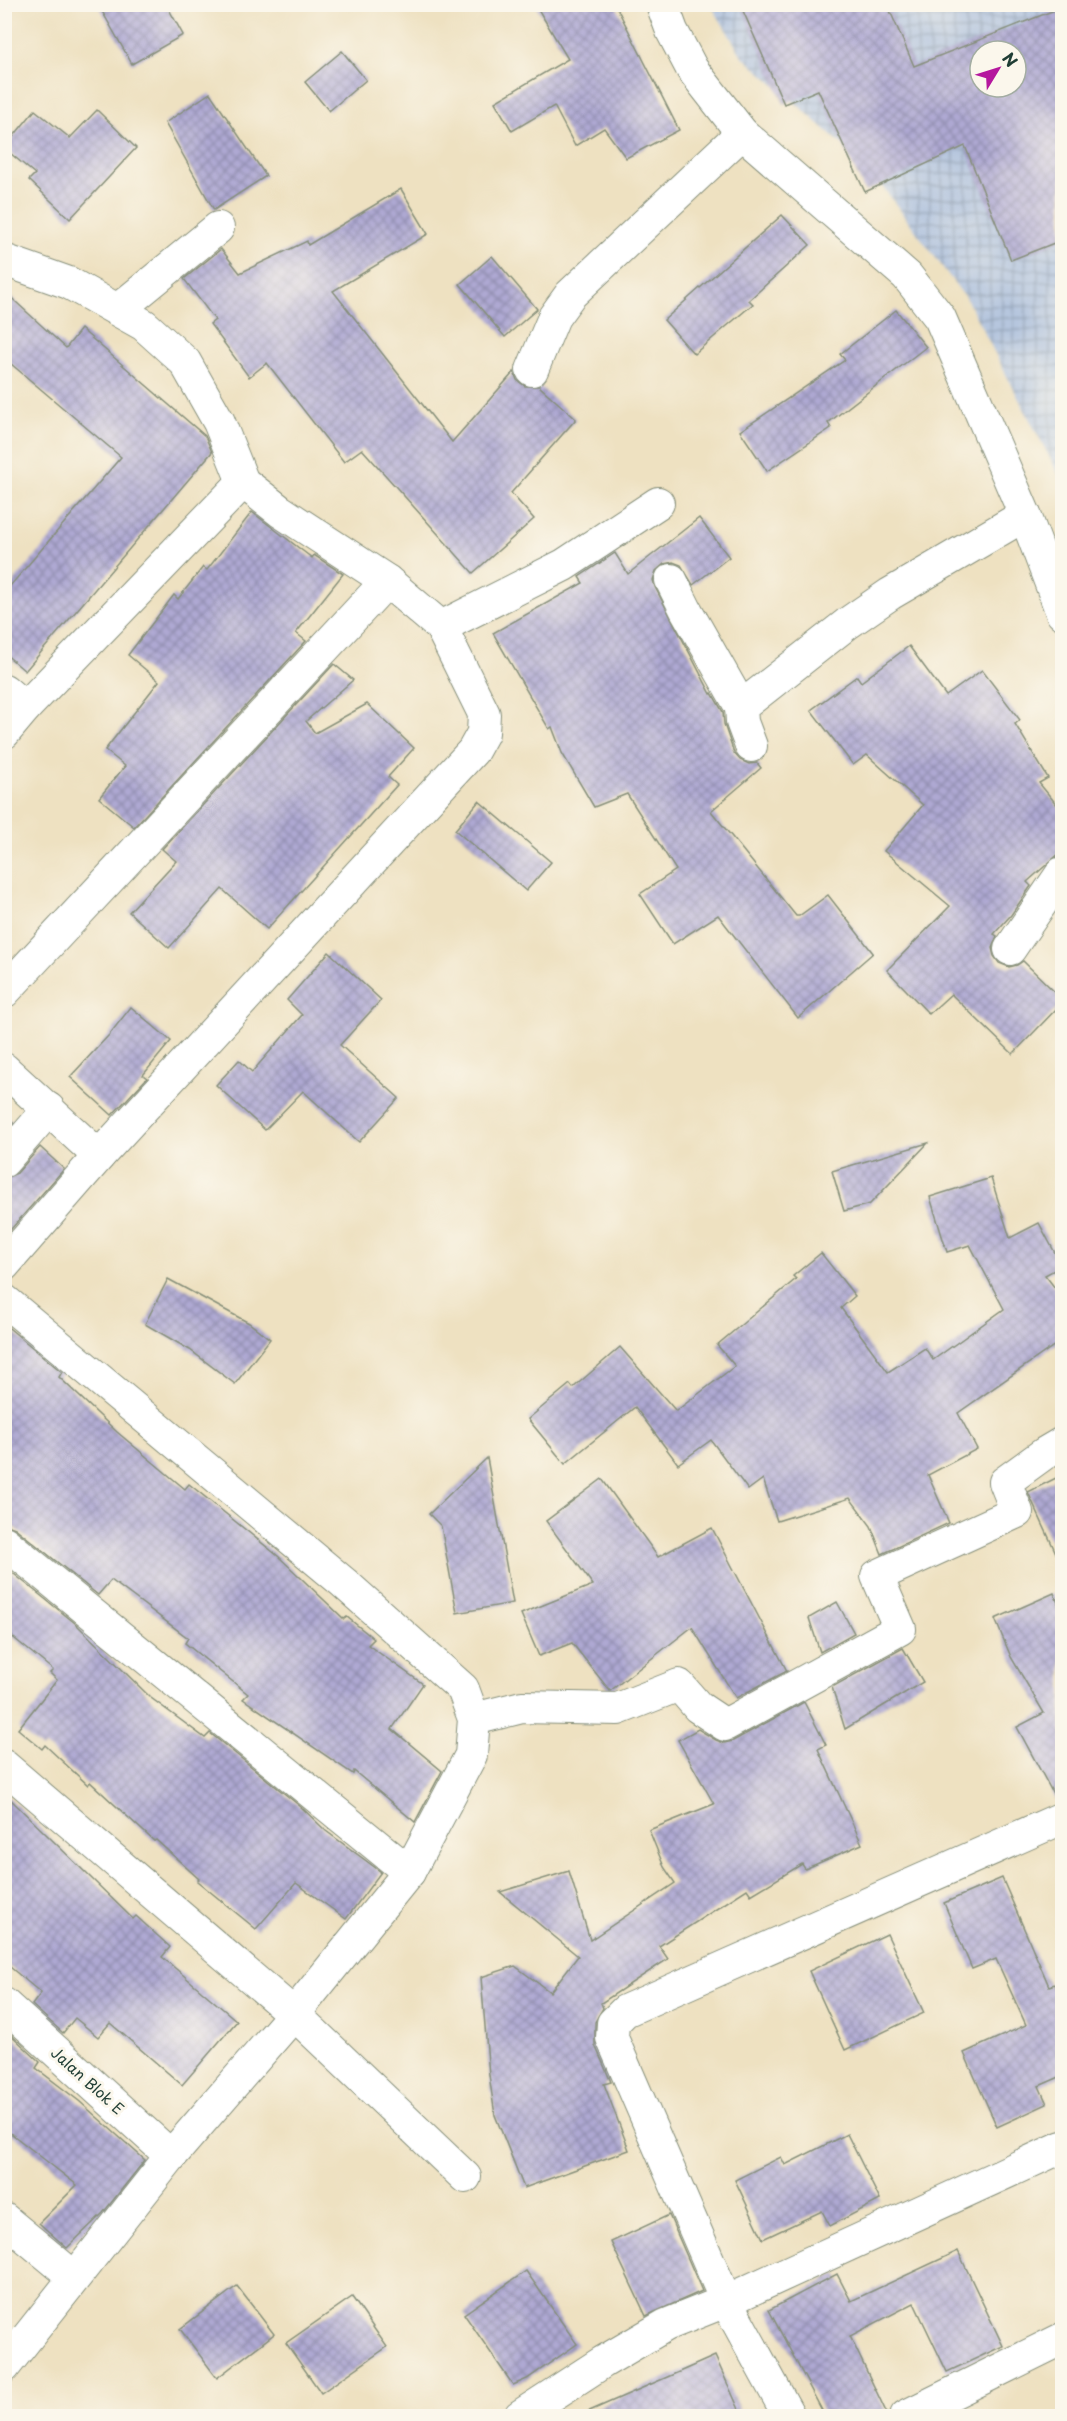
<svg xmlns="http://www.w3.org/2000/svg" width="1067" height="2421" font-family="'Playpen Sans',sans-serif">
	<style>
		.industrial { fill: url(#industrial-grid); fill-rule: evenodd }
		.building { fill: url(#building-cross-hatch); fill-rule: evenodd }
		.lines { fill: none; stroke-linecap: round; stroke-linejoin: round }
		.minor-casing { stroke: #868f7a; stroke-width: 34 }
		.minor { stroke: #fff; stroke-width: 32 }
		.labels { text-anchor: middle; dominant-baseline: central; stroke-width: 6; stroke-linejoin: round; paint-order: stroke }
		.street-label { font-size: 15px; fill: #1f3d34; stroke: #fbf7ec }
	</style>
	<defs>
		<pattern id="industrial-grid" width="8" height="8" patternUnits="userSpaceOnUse" patternTransform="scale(1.5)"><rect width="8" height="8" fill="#b6c6de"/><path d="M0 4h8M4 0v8" fill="none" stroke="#93a2b5"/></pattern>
		<pattern id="building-cross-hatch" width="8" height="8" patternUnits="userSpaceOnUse" patternTransform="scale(1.5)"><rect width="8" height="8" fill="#afa9d3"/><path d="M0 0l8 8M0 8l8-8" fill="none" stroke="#8e8bac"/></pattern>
	</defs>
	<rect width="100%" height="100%" fill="#fbf7ec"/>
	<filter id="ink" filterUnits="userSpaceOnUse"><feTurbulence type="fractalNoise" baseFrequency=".0167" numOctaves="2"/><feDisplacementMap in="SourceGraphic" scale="12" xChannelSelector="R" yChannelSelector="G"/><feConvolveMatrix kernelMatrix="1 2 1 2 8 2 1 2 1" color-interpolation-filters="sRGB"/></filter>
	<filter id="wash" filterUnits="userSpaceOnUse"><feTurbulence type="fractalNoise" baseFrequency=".008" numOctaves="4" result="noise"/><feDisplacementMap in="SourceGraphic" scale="24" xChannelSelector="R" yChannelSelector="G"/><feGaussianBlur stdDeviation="1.35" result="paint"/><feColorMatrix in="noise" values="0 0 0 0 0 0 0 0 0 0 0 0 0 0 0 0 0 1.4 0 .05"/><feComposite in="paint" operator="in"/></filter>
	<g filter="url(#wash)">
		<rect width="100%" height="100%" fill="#eee1c1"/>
		<!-- industrial -->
		<path class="industrial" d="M711,5H1062V481L967,300L868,167L742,56ZM980,51H1016V87H980Z"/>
		<g id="blocks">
			<!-- building -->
			<g class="building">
				<polygon points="98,4 166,4 183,35 132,64"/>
				<polygon points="535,4 615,4 679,130 626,158 604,128 575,146 554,106 512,131 495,102 568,59"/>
				<path d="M740,4H887L914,66L1062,7V240L1011,260L965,146L865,192L818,90L784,104ZM980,51H1016V87H980Z"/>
				<polygon points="342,51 366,80 329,111 305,82"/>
				<polygon points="210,93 266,176 214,210 165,123"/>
				<polygon points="35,110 70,138 97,110 136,148 70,219 29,180 35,174 4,148"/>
				<polygon points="401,189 428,234 333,291 452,442 514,372 517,380 525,386 539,386 576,419 511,493 534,519 473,573 362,449 344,462 267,363 249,377 210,324 215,320 184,279 221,249 240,273 307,241 308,245"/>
				<polygon points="782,215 810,245 749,300 753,304 694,354 664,320"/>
				<polygon points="492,256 537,309 505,337 460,284"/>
				<polygon points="4,291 66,348 81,329 205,436 212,452 25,671 4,653 4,593 121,457 4,358"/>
				<polygon points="896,310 926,347 828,423 831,428 767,471 740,431 845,360 840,354"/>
				<polygon points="252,512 312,558 314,555 343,574 296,633 306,641 134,827 99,798 125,766 105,750 159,681 128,655 174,595 178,599 203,567 207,570"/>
				<polygon points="699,518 729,557 693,585 681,565 673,562 664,564 656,571 653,580 655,587 711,694 712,693 723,712 724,724 734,753 740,760 749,764 757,763 761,768 711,811 796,916 799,916 828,895 873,953 798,1018 718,915 673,944 640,894 676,870 627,794 594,807 562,753 552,727 549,729 493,633 583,583 579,577 615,553 628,574"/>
				<polygon points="909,646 946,696 982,670 1020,720 1015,724 1048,778 1039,783 1062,811 1062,851 1027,882 1031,886 1011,915 994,934 997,936 992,948 994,956 999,963 1009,967 1017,965 1023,961 1062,999 1062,1003 1013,1054 951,994 929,1014 887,970 950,906 884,851 923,805 867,755 853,765 811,710 857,676 861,682"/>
				<polygon points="334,664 353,680 306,721 315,733 367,704 414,748 388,777 397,785 267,929 222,889 169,948 129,912 176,861 162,849"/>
				<polygon points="479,801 551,862 526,891 455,830"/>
				<polygon points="329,952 381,1000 340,1045 399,1098 359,1142 303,1091 265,1130 216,1085 239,1060 252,1072 302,1015 287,1000"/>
				<polygon points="131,1007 171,1041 143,1075 147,1078 112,1115 70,1077 109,1035"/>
				<polygon points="4,1114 13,1123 4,1133"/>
				<polygon points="928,1143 870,1204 844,1211 832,1171"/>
				<polygon points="40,1147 64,1169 4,1237 4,1178 17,1173"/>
				<polygon points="991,1178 1010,1238 1039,1223 1062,1266 1045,1275 1062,1297 1062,1340 958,1413 977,1449 928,1475 949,1523 882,1554 871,1526 850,1498 777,1521 763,1479 748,1490 711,1440 678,1464 635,1407 565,1464 528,1419 570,1384 573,1388 620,1347 676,1411 735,1366 717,1345 796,1279 793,1276 821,1253 855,1296 841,1308 888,1372 925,1348 933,1360 1004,1309 970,1245 947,1252 930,1197"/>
				<polygon points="168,1279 249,1323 270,1339 235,1384 190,1350 145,1324"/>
				<polygon points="4,1324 62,1372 59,1377 117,1432 185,1489 189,1484 278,1556 344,1619 347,1617 374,1639 368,1645 423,1684 392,1729 442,1771 415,1822 354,1771 353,1774 243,1699 248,1694 185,1643 188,1638 111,1580 98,1595 15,1528 4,1524"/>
				<polygon points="487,1458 513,1603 457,1613 441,1526 429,1514"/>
				<polygon points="1062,1475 1062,1566 1028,1492"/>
				<polygon points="602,1479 658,1557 712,1528 787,1671 736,1698 692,1627 610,1691 572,1643 539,1656 521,1614 593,1585 546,1521"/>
				<polygon points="4,1566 75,1623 151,1698 205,1738 210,1733 301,1807 326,1831 381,1872 346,1919 296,1883 256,1929 197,1881 199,1879 156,1840 154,1841 90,1782 88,1785 45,1745 42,1749 18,1729 57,1680 50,1673 53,1670 4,1630"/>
				<polygon points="1054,1593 1062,1613 1062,1800 1057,1801 1017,1727 1044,1713 1011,1657 995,1619"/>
				<polygon points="837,1602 854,1633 820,1652 809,1618"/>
				<polygon points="903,1648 923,1682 845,1729 832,1687"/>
				<polygon points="804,1702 826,1745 818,1749 862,1844 805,1869 802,1864 751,1895 747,1889 659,1946 668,1959 601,2003 603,2008 595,2022 595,2045 611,2082 604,2084 629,2150 524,2188 495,2115 489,2075 481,1977 515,1966 550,1992 578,1956 500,1892 569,1871 590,1940 675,1883 664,1867 649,1830 714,1804 678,1740 698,1729 716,1740 724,1743 733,1741"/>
				<polygon points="4,1793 133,1919 136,1916 170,1947 162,1957 237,2021 182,2085 110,2023 98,2037 75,2018 63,2033 32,2005 41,1993 4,1962"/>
				<polygon points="1002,1878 1049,1986 1055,1984 1062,2000 1062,2076 1039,2086 1047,2104 997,2127 964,2053 1026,2025 996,1959 972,1969 944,1903"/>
				<polygon points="887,1934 924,2013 845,2050 809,1971"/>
				<polygon points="9,2033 40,2062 36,2068 79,2101 145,2160 103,2213 67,2248 39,2223 77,2185 4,2128 4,2040"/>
				<polygon points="847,2134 880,2200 830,2226 822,2211 763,2239 735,2180 781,2157 785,2165"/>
				<polygon points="669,2215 702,2291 646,2316 611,2242"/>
				<polygon points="958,2251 1003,2346 947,2372 914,2303 850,2336 888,2416 825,2416 769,2310 837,2274 851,2301"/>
				<polygon points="526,2271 577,2344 527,2379 513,2385 464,2314"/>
				<polygon points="237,2286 274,2334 217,2378 180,2329"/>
				<polygon points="352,2297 387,2347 321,2393 286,2343"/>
				<polygon points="715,2356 742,2416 578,2416 688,2368"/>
			</g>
		</g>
	</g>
	<g filter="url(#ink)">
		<use href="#blocks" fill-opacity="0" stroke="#868f7a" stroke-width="1.5"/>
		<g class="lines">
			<defs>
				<g id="minor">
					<polyline points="662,4 672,31 692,69 742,133 907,276 940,318 1025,515 1062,613"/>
					<polyline points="4,260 69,283 144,325 185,362 219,422 243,482 280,511 387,581 441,627 484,714 483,733 473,751 99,1156 4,1265"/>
					<polyline points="119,309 218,228"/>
					<polyline points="532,370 554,317 570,295 742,133"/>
					<polyline points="671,580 686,610 741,707"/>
					<polyline points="441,627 564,565 658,503"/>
					<polyline points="4,690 25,708"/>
					<polyline points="4,733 25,708 243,482"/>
					<polyline points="751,746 742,722 741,707 848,623 890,594 1025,515"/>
					<polyline points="1010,949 1062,873"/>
					<polyline points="4,992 387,581"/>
					<polyline points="4,1069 99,1156"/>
					<polyline points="4,1161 49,1109"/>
					<polyline points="4,1300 344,1583 463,1689 474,1719 471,1755 409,1872 294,2014 171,2156 4,2367"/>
					<polyline points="4,1542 409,1872"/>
					<polyline points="474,1719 522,1707 618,1709 679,1685 698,1707 725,1725 900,1629 877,1576 1017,1512 1005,1482 1045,1453 1062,1443"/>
					<polyline points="4,1766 294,2014 465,2177"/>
					<polyline points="4,2004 171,2156"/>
					<polyline points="4,2219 74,2277"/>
					<polyline points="520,2416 603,2362 666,2325 726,2301 1062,2147"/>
					<polyline points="789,2416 726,2301 612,2038 613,2023 625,2011 1062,1818"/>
					<polyline points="906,2416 1062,2339"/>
				</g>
			</defs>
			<!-- minor casing -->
			<use href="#minor" class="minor-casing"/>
			<!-- minor -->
			<use href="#minor" class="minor"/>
		</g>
	</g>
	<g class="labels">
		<!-- street labels -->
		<g class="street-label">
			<text transform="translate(88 2080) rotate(42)">Jalan Blok E</text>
		</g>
	</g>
	<!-- margin -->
	<rect width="1067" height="2421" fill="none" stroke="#fbf7ec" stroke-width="24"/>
	<!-- north arrow -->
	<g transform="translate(998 69) rotate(52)"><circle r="28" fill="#fbf7ec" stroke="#a3ada2" stroke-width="1.5"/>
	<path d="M0-4.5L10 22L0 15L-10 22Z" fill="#b5179e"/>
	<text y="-9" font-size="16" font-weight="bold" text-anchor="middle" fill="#1f3d34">N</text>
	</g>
</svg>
